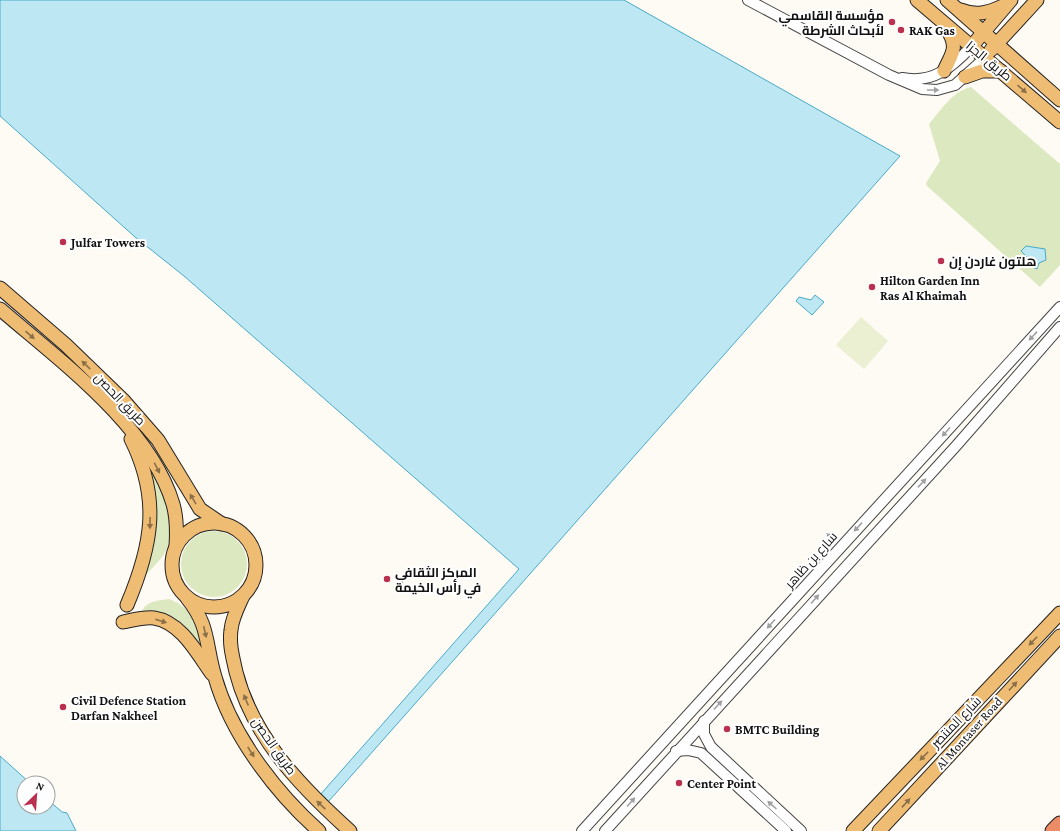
<svg xmlns="http://www.w3.org/2000/svg" width="1060" height="831" font-family="'Crimson Pro',Cairo,serif">
	<style>
		.green { fill: #dce8c0 }
		.pitch { fill: #eaf0d1 }
		.water { fill: #bde8f3; stroke: #48a9c5 }
		.lines { fill: none; stroke-linecap: round; stroke-linejoin: round }
		.minor-casing { stroke: #444; stroke-width: 12 }
		.major-casing { stroke: #222; stroke-width: 15 }
		.highway-casing { stroke: #222; stroke-width: 17 }
		.minor { stroke: #fff; stroke-width: 10 }
		.major { stroke: #efbc74; stroke-width: 13 }
		.highway { stroke: #eb8c67; stroke-width: 15 }
		.oneway { fill: #8b6f47 }
		.oneway2 { fill: #a0a0a0 }
		.poi-dot { fill: #b9314f; stroke: #fff; stroke-width: 1.5 }
		.labels { text-anchor: middle; dominant-baseline: central; stroke-width: 4; stroke-linejoin: round; paint-order: stroke }
		.poi-label { font-size: 13px; font-weight: bold; fill: #111; stroke: #fff; text-anchor: start }
		.street-label { font-size: 13px; fill: #111; stroke: #fff }
	</style>
	<rect width="100%" height="100%" fill="#fefbf5"/>
	<!-- green -->
	<g class="green">
		<path d="M971,87L1060,164V265L1040,287L927,186L926,183L940,161L929,124C940,111 954,90 971,87Z"/>
		<path d="M146,462C161,487 182,524 164,554C159,562 151,569 144,577Z"/>
		<circle cx="214" cy="564" r="33"/>
		<path d="M169,599C189,607 202,623 199,645C183,626 169,607 142,612C145,601 160,600 169,599Z"/>
	</g>
	<!-- pitch -->
	<polygon class="pitch" points="861,317 888,341 864,369 836,345"/>
	<!-- water -->
	<g class="water">
		<polygon points="0,0 624,0 900,156 328,802 320,795 519,569 184,276 135,237 0,116"/>
		<polygon points="1026,246 1045,249 1046,260 1039,263 1037,269 1030,266 1026,256 1021,251"/>
		<polygon points="815,295 824,302 812,315 796,301 799,297 811,300"/>
		<polygon points="0,756 30,783 24,783 24,807 48,807 48,800 62,812 67,813 76,831 0,831"/>
	</g>
	<g class="lines">
		<defs>
			<g id="minor">
				<polyline points="748,0 889,75 922,89 937,90 955,85 985,58"/>
				<path d="M902,78C933,84 952,67 971,47"/>
				<polyline points="704,721 704,734 711,747 801,831"/>
				<polyline points="676,751 688,750 701,753 786,831"/>
				<polyline points="582,831 1060,307"/>
				<polyline points="605,831 956,446 1060,327"/>
			</g>
			<g id="major">
				<polyline points="917,0 1060,122"/>
				<polyline points="947,0 1060,100"/>
				<path d="M961,10C976,16 988,13 1003,6"/>
				<polyline points="971,47 1011,0"/>
				<polyline points="991,50 1037,0"/>
				<path d="M944,71C952,53 959,48 947,29"/>
				<polyline points="965,77 982,71 1001,71"/>
				<polyline points="0,288 66,345 124,401 158,440 200,509 222,524"/>
				<path d="M0,309C59,360 150,426 173,504C177,518 177,531 176,546"/>
				<circle cx="214" cy="565" r="42"/>
				<path d="M243,596C238,607 232,618 231,630C229,645 233,658 236,672C253,738 301,787 350,831"/>
				<path d="M187,598C210,626 205,644 215,677C231,734 275,792 319,831"/>
				<path d="M127,605C152,546 161,499 131,439"/>
				<path d="M123,622C133,620 144,617 154,618C181,622 197,653 212,674"/>
				<polyline points="853,831 1060,613"/>
				<polyline points="879,831 1060,636"/>
			</g>
			<polyline id="highway" points="1053,831 1060,824"/>
		</defs>
		<!-- minor casing -->
		<use href="#minor" class="minor-casing"/>
		<!-- major casing -->
		<use href="#major" class="major-casing"/>
		<!-- highway casing -->
		<use href="#highway" class="highway-casing"/>
		<!-- minor -->
		<use href="#minor" class="minor"/>
		<!-- major -->
		<use href="#major" class="major"/>
		<!-- highway -->
		<use href="#highway" class="highway"/>
	</g>
	<!-- one-way arrows -->
	<defs><path id="oneway-solid" d="M-6-.8H1V-3.2L6.5 0L1 3.2V.8H-6Z"/></defs>
	<g class="oneway">
		<use href="#oneway-solid" transform="translate(1022 89) rotate(41)"/>
		<use href="#oneway-solid" transform="translate(30 335) rotate(41)"/>
		<use href="#oneway-solid" transform="translate(86 365) rotate(-136)"/>
		<use href="#oneway-solid" transform="translate(157 468) rotate(63)"/>
		<use href="#oneway-solid" transform="translate(193 499) rotate(-121)"/>
		<use href="#oneway-solid" transform="translate(150 523) rotate(91)"/>
		<use href="#oneway-solid" transform="translate(161 621) rotate(18)"/>
		<use href="#oneway-solid" transform="translate(205 632) rotate(77)"/>
		<use href="#oneway-solid" transform="translate(1033 641) rotate(134)"/>
		<use href="#oneway-solid" transform="translate(1013 686) rotate(-47)"/>
		<use href="#oneway-solid" transform="translate(246 700) rotate(-113)"/>
		<use href="#oneway-solid" transform="translate(251 752) rotate(57)"/>
		<use href="#oneway-solid" transform="translate(924 756) rotate(134)"/>
		<use href="#oneway-solid" transform="translate(906 803) rotate(-47)"/>
		<use href="#oneway-solid" transform="translate(321 805) rotate(-137)"/>
	</g>
	<g class="oneway2">
		<use href="#oneway-solid" transform="translate(933 90)"/>
		<use href="#oneway-solid" transform="translate(1033 336) rotate(133)"/>
		<use href="#oneway-solid" transform="translate(946 432) rotate(132)"/>
		<use href="#oneway-solid" transform="translate(922 483) rotate(-47)"/>
		<use href="#oneway-solid" transform="translate(858 527) rotate(133)"/>
		<use href="#oneway-solid" transform="translate(815 599) rotate(-48)"/>
		<use href="#oneway-solid" transform="translate(771 624) rotate(132)"/>
		<use href="#oneway-solid" transform="translate(718 705) rotate(-48)"/>
		<use href="#oneway-solid" transform="translate(631 802) rotate(-48)"/>
		<use href="#oneway-solid" transform="translate(772 805) rotate(-138)"/>
	</g>
	<!-- markers -->
	<g class="poi-dot">
		<circle cx="892" cy="22" r="4"/>
		<circle cx="901" cy="30" r="4"/>
		<circle cx="63" cy="242" r="4"/>
		<circle cx="941" cy="261" r="4"/>
		<circle cx="872" cy="287" r="4"/>
		<circle cx="387" cy="579" r="4"/>
		<circle cx="63" cy="707" r="4"/>
		<circle cx="727" cy="729" r="4"/>
		<circle cx="679" cy="783" r="4"/>
	</g>
	<g class="labels">
		<!-- poi labels -->
		<g class="poi-label">
			<text x="884" y="15" text-anchor="end">مؤسسة القاسمي<tspan x="884" dy="15">لأبحاث الشرطة</tspan></text>
			<text x="909" y="30">RAK Gas</text>
			<text x="71" y="242">Julfar Towers</text>
			<text x="949" y="261">هلتون غاردن إن</text>
			<text x="880" y="280">Hilton Garden Inn<tspan x="880" dy="15">Ras Al Khaimah</tspan></text>
			<text x="395" y="572">المركز الثقافي<tspan x="395" dy="15">في رأس الخيمة</tspan></text>
			<text x="71" y="700">Civil Defence Station<tspan x="71" dy="15">Darfan Nakheel</tspan></text>
			<text x="735" y="729">BMTC Building</text>
			<text x="687" y="783">Center Point</text>
		</g>
		<!-- street labels -->
		<g class="street-label">
			<text transform="translate(989 61) rotate(39)">طريق الجزا</text>
			<text transform="translate(120 399) rotate(46)">طريق الحصن</text>
			<text transform="translate(811 560) rotate(-48)">شارع بن ظاهر</text>
			<text transform="translate(956 722) rotate(-46)">شارع المنتصر</text>
			<text transform="translate(969 733) rotate(-48)">Al Montaser Road</text>
			<text transform="translate(274 746) rotate(55)">طريق الحصن</text>
		</g>
	</g>
	<!-- north arrow -->
	<g transform="translate(36 795) rotate(25)"><circle r="19" fill="#ffffff" stroke="#a0a0a0"/>
	<path d="M0-3L7 15L0 10L-7 15Z" fill="#b9314f"/>
	<text y="-6" font-size="11" font-weight="bold" text-anchor="middle" fill="#111111">N</text>
	</g>
</svg>
